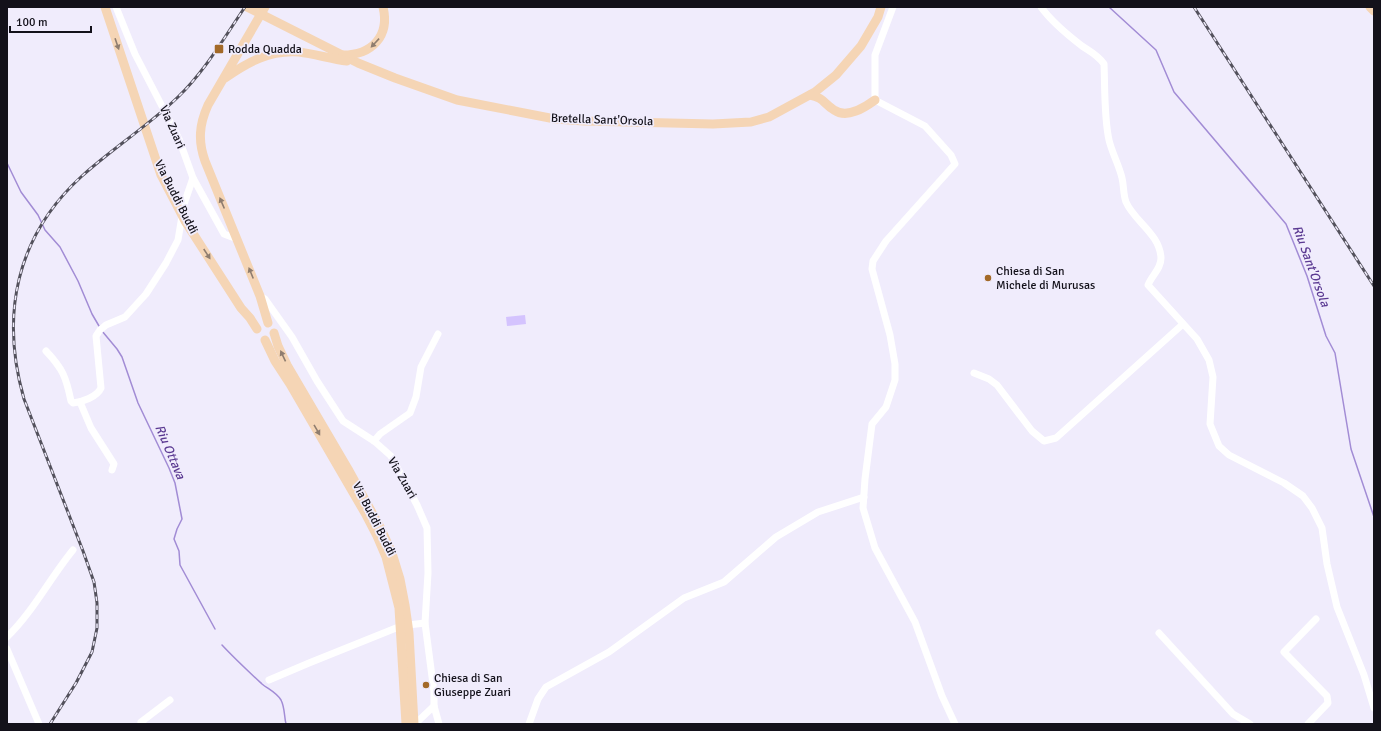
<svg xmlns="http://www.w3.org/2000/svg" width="1381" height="731" font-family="Signika,sans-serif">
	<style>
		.green { fill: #d4c3fe }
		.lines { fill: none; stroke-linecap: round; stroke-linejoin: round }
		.stream { stroke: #a28cd5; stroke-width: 1.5 }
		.minor { stroke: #fff; stroke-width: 7 }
		.major { stroke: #f5d5b5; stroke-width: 9 }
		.rail-casing { stroke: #53515c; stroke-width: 3 }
		.rail { stroke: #f0ecfc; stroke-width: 1.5; stroke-dasharray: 4.5; stroke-linecap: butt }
		.oneway { fill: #8f7d6f }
		.poi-dot { fill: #a36928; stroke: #f0ecfc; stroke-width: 1.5 }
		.labels { text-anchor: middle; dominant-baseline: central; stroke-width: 3.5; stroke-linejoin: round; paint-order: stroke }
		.poi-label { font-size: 12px; fill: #13111a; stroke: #f0ecfc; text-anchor: start }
		.street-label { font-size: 12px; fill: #13111a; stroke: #f0ecfc }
		.water-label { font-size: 13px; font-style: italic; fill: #5b3a92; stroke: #f0ecfc }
	</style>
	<rect width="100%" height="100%" fill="#f0ecfc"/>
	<!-- green -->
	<polygon class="green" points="525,315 526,324 507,326 506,317"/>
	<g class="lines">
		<!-- stream -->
		<g class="stream">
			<polyline points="1109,7 1156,50 1174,92 1286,224 1307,276 1326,336 1335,353 1351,449 1374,517"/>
			<polyline points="7,163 21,192 38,215 45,230 60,247 78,281 92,314 99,326"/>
			<polyline points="102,331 117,349 122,357 138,403 169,468 175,483 182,519 177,529 174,539 179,551 180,565 215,629"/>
			<path d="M222,645C235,659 248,671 262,684C268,689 276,692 281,700C285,708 284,716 286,724"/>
		</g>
		<!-- minor -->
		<g class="minor">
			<polyline points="116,7 135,54 179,139 193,178 224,234 237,239"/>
			<polyline points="893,7 875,55 875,100 925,126 951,155 955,164 886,241 873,261 872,269 890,335 895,364 895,380 886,407 872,424 865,479 863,508 875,548 915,622 942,696 955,724"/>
			<path d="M1041,7C1051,21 1069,36 1082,46C1091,52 1098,55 1104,64C1105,87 1104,118 1109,140C1112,153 1119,165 1122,178C1124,186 1123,194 1126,202C1134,221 1160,234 1161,258C1161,269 1152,275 1148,285L1197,339L1209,360L1213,377L1210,424L1219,446L1229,455L1284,483L1303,496L1312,508L1322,528L1327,564L1337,607L1364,675L1374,708"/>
			<polyline points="260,296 265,299 292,337 317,381 343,421 374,441 391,456 417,505 427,528 428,573 425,623 434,692 434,706"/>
			<path d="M46,351C63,369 66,377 71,401L73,403C82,402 97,397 101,388L96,336L100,330L106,325L125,317L146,294L166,263L178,240L184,204L193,178"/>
			<polyline points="974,373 989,379 997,385 1032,431 1044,441 1056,438 1183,324"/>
			<polyline points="80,402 91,428 114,464 112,470"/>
			<polyline points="374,441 380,434 410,413 416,397 421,367 438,334"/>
			<polyline points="408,625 425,623"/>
			<polyline points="1159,633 1233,714 1250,724"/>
			<path d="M7,637C33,612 50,578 73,550"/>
			<polyline points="7,649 39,724"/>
			<polyline points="269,680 309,663 401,626"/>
			<polyline points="143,724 141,722 170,700"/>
			<polyline points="415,724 434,706 439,724"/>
			<polyline points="529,724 538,699 546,687 609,652 684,598 724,582 776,537 818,512 864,497"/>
			<polyline points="1308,724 1328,703 1327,696 1284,652 1316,619"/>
		</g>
		<!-- major -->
		<g class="major">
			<polyline points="105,7 161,175 185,221 241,308 250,318 257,329"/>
			<polyline points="247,7 358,63 395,78 457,100 555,119 584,121 713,124 751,122 769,117 815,92 836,75 861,46 878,17 881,7"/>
			<path d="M265,7L208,105C199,125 198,141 205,161L260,296L268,323"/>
			<polyline points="1370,7 1374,11"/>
			<path d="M343,55C372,55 390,36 383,7"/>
			<path d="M225,78C248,62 269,50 299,52C315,54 331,59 347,61"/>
			<path d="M810,95C824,98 823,103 834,110C847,119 864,108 875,100"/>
			<polyline points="274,333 278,346 287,365 348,469 380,527 392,553 400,579 405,605 409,633 414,724"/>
			<polyline points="265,340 275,361 290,384 365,513 377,536 386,557 399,608 406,724"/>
		</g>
		<defs>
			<g id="rail">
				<polyline points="1194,7 1374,286"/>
				<path d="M50,724L76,683L92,652L97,628V603L94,582L83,551L24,399C0,315 16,236 82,176C113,148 148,126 178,97C205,71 224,38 245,7"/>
			</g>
		</defs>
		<!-- rail casing -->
		<use href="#rail" class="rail-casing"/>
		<!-- rail -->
		<use href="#rail" class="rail"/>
	</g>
	<!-- one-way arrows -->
	<defs><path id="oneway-solid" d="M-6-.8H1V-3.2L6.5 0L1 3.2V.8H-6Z"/></defs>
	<g class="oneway">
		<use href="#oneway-solid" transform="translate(375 43) rotate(133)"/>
		<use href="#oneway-solid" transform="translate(117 44) rotate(71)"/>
		<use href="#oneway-solid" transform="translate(222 203) rotate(-113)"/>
		<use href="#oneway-solid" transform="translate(207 254) rotate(57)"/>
		<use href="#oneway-solid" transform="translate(251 273) rotate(-112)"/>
		<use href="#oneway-solid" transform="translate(283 356) rotate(-115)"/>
		<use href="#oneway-solid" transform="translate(317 430) rotate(60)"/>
	</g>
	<!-- markers -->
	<g class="poi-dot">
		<rect x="214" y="44" width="10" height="10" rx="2"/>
		<circle cx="988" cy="278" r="4"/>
		<circle cx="426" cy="685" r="4"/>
	</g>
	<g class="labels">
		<!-- poi labels -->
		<g class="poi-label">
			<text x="228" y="49">Rodda Quadda</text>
			<text x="996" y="271">Chiesa di San<tspan x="996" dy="14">Michele di Murusas</tspan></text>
			<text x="434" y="678">Chiesa di San<tspan x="434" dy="14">Giuseppe Zuari</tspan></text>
		</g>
		<!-- street labels -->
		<g class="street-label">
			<text transform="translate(602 120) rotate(2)">Bretella Sant'Orsola</text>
			<text transform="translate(172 127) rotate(66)">Via Zuari</text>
			<text transform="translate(176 197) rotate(63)">Via Buddi Buddi</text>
			<text transform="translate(402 478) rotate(60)">Via Zuari</text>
			<text transform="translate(374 519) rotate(63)">Via Buddi Buddi</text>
		</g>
		<!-- water labels -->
		<g class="water-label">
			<text transform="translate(1311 266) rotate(70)">Riu Sant'Orsola</text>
			<text transform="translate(170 452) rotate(67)">Riu Ottava</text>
		</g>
	</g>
	<!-- border -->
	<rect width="1381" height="731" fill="none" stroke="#13111a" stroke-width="16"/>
	<!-- scale -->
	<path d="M10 26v6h81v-6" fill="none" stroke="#13111a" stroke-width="2"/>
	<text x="16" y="26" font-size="12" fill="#13111a" stroke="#f0ecfc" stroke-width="3" paint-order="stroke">100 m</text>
</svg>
